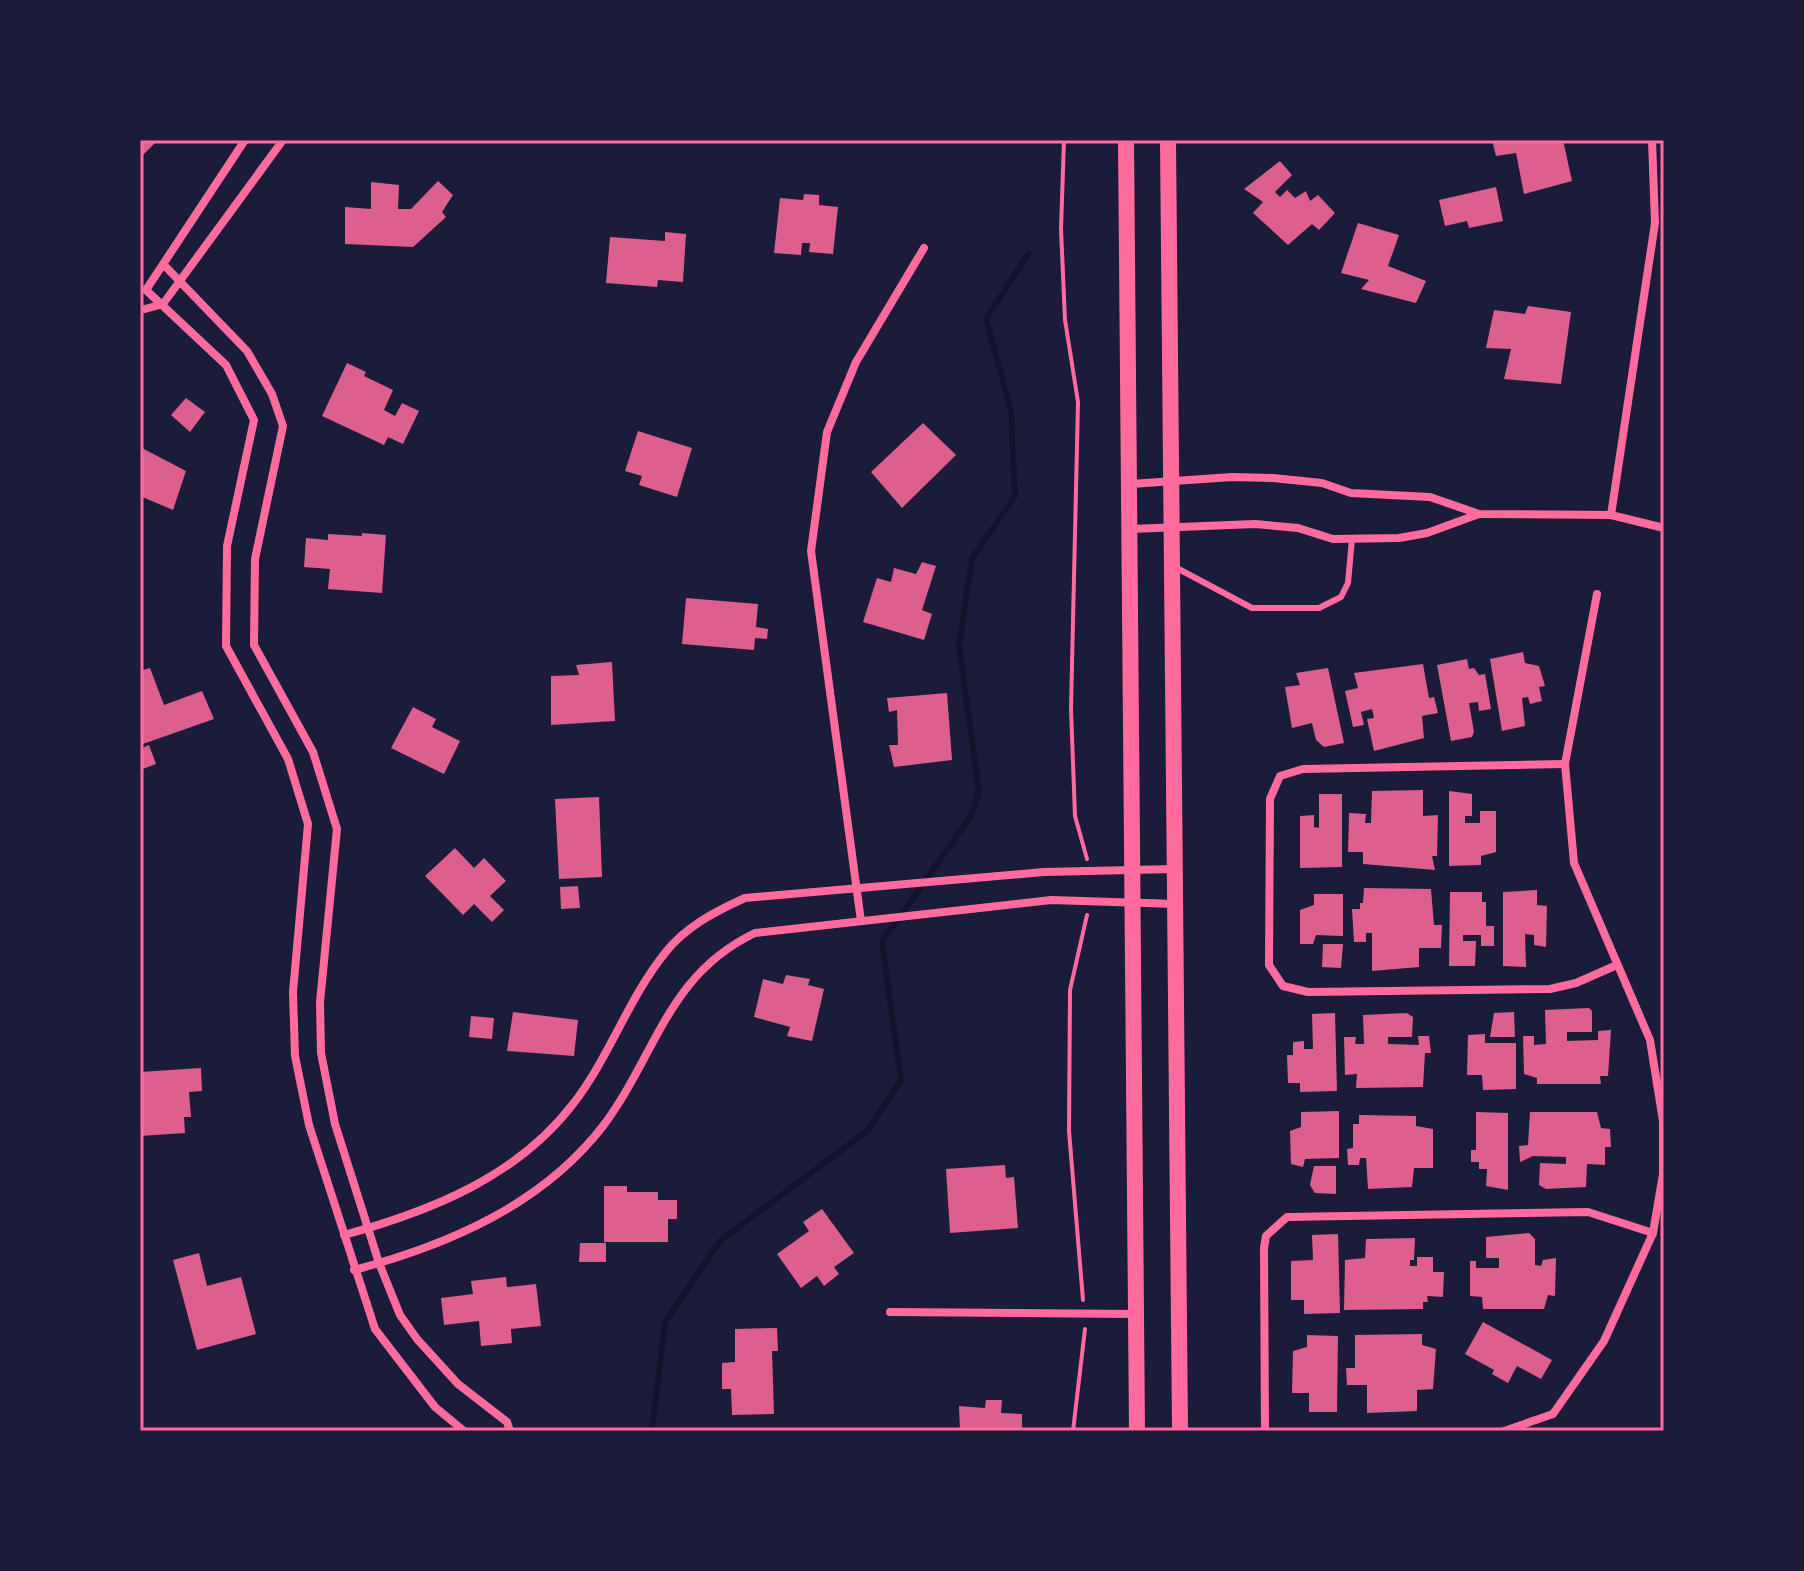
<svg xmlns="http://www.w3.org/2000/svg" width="1804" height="1571" font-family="'Crimson Pro',serif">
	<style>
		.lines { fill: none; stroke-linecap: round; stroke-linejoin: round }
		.stream { stroke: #12122b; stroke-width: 6 }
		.building { fill: #dd5f8e }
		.path { stroke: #ff6b9d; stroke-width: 4 }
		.service { stroke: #ff6b9d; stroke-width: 6 }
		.minor { stroke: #ff6b9d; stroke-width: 8 }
		.secondary { stroke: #ff6b9d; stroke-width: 16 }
		.neatline { fill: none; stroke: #ff6b9d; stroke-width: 3 }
	</style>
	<rect width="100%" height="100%" fill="#1b1b3a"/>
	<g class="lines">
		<!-- stream -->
		<polyline class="stream" points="652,1431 665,1322 721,1240 867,1131 901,1080 882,942 970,817 979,792 959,645 972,559 1015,496 1011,410 986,319 1029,253"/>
	</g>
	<!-- building -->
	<g class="building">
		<polygon points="140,140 158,140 140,158"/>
		<polygon points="1492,140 1563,140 1572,181 1524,194 1516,153 1496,156"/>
		<polygon points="1280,161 1292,175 1275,192 1280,197 1287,190 1295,198 1306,191 1310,201 1318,195 1335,213 1319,230 1312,224 1288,245 1253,213 1263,202 1244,189"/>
		<polygon points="438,181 453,195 442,212 446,217 413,247 345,244 345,207 371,209 371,182 399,185 398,209 411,209"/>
		<polygon points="1496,187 1503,221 1469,228 1467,221 1445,226 1439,200"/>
		<polygon points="804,194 819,195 819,205 838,207 833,254 809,252 810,243 802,243 801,255 774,253 780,198 803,200"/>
		<polygon points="1358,223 1399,235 1388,266 1426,281 1416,303 1361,289 1369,280 1341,273"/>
		<polygon points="665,232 686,234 683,282 658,280 657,287 606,283 610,237 665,241"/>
		<polygon points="1528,306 1571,312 1561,384 1504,379 1511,349 1486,348 1494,310 1525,314"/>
		<polygon points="347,363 366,372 364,376 393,390 384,410 395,416 402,403 419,411 403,444 388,437 384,445 322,416"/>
		<polygon points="186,398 205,412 190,432 171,415"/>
		<polygon points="923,423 956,455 902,508 871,472"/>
		<polygon points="638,431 692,448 677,497 639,485 642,476 625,471"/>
		<polygon points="140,447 186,471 173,510 140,496"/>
		<polygon points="362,533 386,535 382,593 328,589 330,569 304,567 306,538 328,540 328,534 362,536"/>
		<polygon points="922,562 936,566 922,610 932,614 924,640 863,622 877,578 891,582 894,568 916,574"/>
		<polygon points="686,598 758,604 756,627 768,629 767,639 755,638 754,650 682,644"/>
		<polygon points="1523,652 1525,663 1539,666 1545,686 1539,687 1542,701 1530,704 1528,697 1522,698 1525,726 1502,731 1490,659"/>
		<polygon points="1467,659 1469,669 1474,668 1479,675 1485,674 1491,709 1479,711 1478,702 1469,703 1474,732 1472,737 1451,741 1437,665"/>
		<polygon points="612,662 615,721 551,725 551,676 579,675 576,665"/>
		<polygon points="1423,664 1429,698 1434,697 1438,713 1422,716 1424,738 1374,751 1367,719 1374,718 1372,709 1361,712 1364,725 1353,727 1345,691 1358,688 1354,673"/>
		<polygon points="150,668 164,705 202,691 214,719 140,745 140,671"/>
		<polygon points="1328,668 1344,743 1324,747 1316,740 1312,723 1292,728 1285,687 1300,685 1296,673"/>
		<polygon points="947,693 952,760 894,767 889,745 898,745 897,710 889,712 887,698"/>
		<polygon points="413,707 436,719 432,727 460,741 444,774 391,748"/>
		<polygon points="149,745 156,764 140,770 140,749"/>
		<polygon points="1423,790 1423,816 1438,815 1437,856 1432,856 1435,870 1363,864 1363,852 1348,852 1349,813 1366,814 1365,823 1371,823 1372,791"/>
		<polygon points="1449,791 1472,794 1472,816 1465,816 1465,823 1480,823 1480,811 1496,811 1496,852 1481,856 1481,865 1449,866"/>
		<polygon points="1319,794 1342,794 1342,867 1300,868 1300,816 1314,815 1314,827 1319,828"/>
		<polygon points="599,797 602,877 559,879 555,799"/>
		<polygon points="455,848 474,868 484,858 506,881 490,896 504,910 492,922 474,904 463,915 425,876"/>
		<polygon points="578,886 580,908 561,909 560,887"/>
		<polygon points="1364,888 1431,889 1434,925 1442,925 1441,948 1419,948 1419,967 1372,971 1372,933 1366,933 1366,942 1354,942 1352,909 1360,909 1360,903 1363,903"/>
		<polygon points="1537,890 1537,905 1547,906 1546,947 1534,945 1534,935 1525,934 1526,967 1503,966 1503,892"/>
		<polygon points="1450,892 1482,892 1482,902 1486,902 1486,926 1494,926 1494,946 1481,946 1481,935 1463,935 1463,941 1476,941 1475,966 1449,966"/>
		<polygon points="1314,894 1343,894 1343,936 1316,935 1313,944 1300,944 1300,910 1314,905"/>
		<polygon points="1323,944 1343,944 1341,968 1322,967"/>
		<polygon points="786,975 810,979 808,985 824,989 812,1041 787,1036 790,1027 754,1017 763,979 783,984"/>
		<polygon points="1589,1008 1592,1011 1592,1032 1567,1032 1567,1041 1598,1040 1598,1031 1611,1030 1608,1076 1600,1076 1601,1084 1537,1084 1537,1078 1524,1074 1523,1036 1534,1036 1534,1045 1546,1044 1545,1010"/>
		<polygon points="513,1012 578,1020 574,1056 507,1051"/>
		<polygon points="1514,1012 1515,1037 1490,1037 1494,1013"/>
		<polygon points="1335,1013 1337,1091 1300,1092 1300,1083 1288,1083 1287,1055 1293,1055 1293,1042 1304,1041 1304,1049 1313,1049 1312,1014"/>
		<polygon points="1407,1013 1413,1017 1412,1037 1388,1037 1388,1044 1419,1045 1418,1036 1429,1036 1431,1053 1425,1053 1423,1087 1356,1088 1357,1074 1345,1075 1344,1037 1356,1037 1355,1044 1364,1044 1363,1015"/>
		<polygon points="471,1016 494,1018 492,1039 469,1037"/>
		<polygon points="1485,1034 1485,1043 1516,1043 1516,1089 1483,1090 1482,1075 1467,1075 1468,1035"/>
		<polygon points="201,1068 202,1091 189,1092 191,1117 184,1117 185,1133 140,1136 140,1072"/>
		<polygon points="1339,1111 1339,1158 1305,1159 1303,1167 1291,1164 1290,1131 1301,1127 1301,1112"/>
		<polygon points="1476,1112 1508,1113 1508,1190 1486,1186 1487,1169 1479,1169 1479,1162 1471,1162 1471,1150 1476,1150"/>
		<polygon points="1530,1112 1597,1112 1601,1128 1610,1129 1611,1147 1605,1147 1605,1165 1587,1164 1586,1187 1546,1189 1539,1185 1540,1163 1566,1164 1566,1157 1533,1156 1520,1162 1519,1146 1528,1145"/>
		<polygon points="1359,1115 1416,1116 1416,1126 1433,1129 1433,1168 1414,1168 1412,1187 1368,1189 1366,1158 1360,1158 1359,1165 1348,1165 1347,1149 1353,1148 1353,1124 1359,1124"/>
		<polygon points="1005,1165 1006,1178 1014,1177 1018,1228 950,1233 946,1169"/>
		<polygon points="1314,1166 1336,1166 1336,1194 1315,1193 1310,1185"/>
		<polygon points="604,1186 627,1186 627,1192 658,1192 658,1200 677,1200 677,1219 668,1219 668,1242 604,1242"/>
		<polygon points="822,1209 854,1253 834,1267 839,1274 824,1286 817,1276 801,1288 777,1254 809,1231 803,1222"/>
		<polygon points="1529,1233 1535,1239 1535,1265 1541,1266 1543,1260 1556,1258 1555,1296 1548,1295 1544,1309 1483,1309 1482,1297 1470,1296 1470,1261 1476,1261 1476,1268 1499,1268 1499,1258 1486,1258 1486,1237"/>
		<polygon points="1338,1234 1340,1313 1304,1314 1304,1300 1291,1300 1291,1261 1313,1260 1312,1235"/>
		<polygon points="1415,1238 1414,1260 1410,1260 1410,1266 1417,1266 1417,1257 1433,1257 1433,1272 1444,1272 1443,1297 1427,1296 1428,1302 1423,1302 1423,1309 1344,1310 1345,1260 1365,1258 1366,1239"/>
		<polygon points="580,1243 606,1243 606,1262 579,1262"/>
		<polygon points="199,1253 207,1286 241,1277 256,1334 197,1350 173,1260"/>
		<polygon points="506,1277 507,1287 536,1284 541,1326 511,1329 512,1343 481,1346 479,1321 444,1325 441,1298 473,1294 471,1281"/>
		<polygon points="1483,1322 1552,1360 1541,1379 1517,1366 1508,1383 1492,1374 1494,1370 1465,1354"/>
		<polygon points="777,1328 778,1351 772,1351 774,1414 732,1415 731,1389 722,1389 722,1363 735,1362 735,1329"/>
		<polygon points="1422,1334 1422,1345 1436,1349 1433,1389 1417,1390 1417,1411 1367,1413 1367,1385 1347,1385 1346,1368 1355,1368 1355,1335"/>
		<polygon points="1307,1335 1338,1336 1337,1412 1309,1412 1309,1393 1292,1393 1293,1351 1307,1347"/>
		<polygon points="986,1400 1002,1400 1001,1413 1022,1414 1022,1431 960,1431 959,1406 985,1408"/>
	</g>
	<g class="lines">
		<!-- path -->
		<g class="path">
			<polyline points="1064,140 1061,229 1065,320 1078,402 1071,709 1075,816 1087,859"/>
			<polyline points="1083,1300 1069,1131 1070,990 1087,915"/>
			<polyline points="1073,1431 1085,1329"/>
		</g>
		<!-- service -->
		<polyline class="service" points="1173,566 1252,608 1319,608 1341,597 1348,583 1352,539"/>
		<!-- minor -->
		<g class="minor">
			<polyline points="165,266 247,351 272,394 283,426 255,559 254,645 313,752 337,829 320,1002 321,1053 335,1124 379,1263 400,1315 417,1339 458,1384 507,1422 510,1431"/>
			<polyline points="146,290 226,365 254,420 227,546 226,646 288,759 308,824 293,992 295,1056 309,1125 375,1329 435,1407 464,1431"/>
			<polyline points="146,290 245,140"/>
			<polyline points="145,309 163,304 283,140"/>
			<polyline points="1131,484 1232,477 1273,478 1322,483 1351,493 1430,497 1479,514 1611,515 1664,528"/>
			<polyline points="1611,515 1655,223 1652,140"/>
			<polyline points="1131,529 1255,524 1298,528 1333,539 1399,538 1427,533 1479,514"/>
			<polyline points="1565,764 1303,769 1280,776 1270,799 1269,965 1283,986 1308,992 1550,989 1576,983 1617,965"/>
			<polyline points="861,921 811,551 827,432 856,362 924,248"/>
			<path d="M344,1235C431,1211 517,1177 573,1104C609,1058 628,999 665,953C685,927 716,911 745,898L1044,872L1175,869"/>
			<path d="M354,1270C448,1245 542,1205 603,1126C657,1054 667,975 755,933L1051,900L1176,904"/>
			<polyline points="890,1312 1135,1314"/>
			<polyline points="1265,1431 1264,1248 1266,1236 1287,1217 1588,1212 1653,1233"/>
			<polyline points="1504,1431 1553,1414 1604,1341 1653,1233 1663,1174 1663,1121 1650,1040 1574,863 1565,764 1597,594"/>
		</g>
		<!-- secondary -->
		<g class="secondary">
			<polyline points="1126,140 1137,1431"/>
			<polyline points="1168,140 1180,1431"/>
		</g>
	</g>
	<!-- border -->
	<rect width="1804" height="1571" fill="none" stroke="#1b1b3a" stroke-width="284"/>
	<rect x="142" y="142" width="1520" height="1287" class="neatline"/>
</svg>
